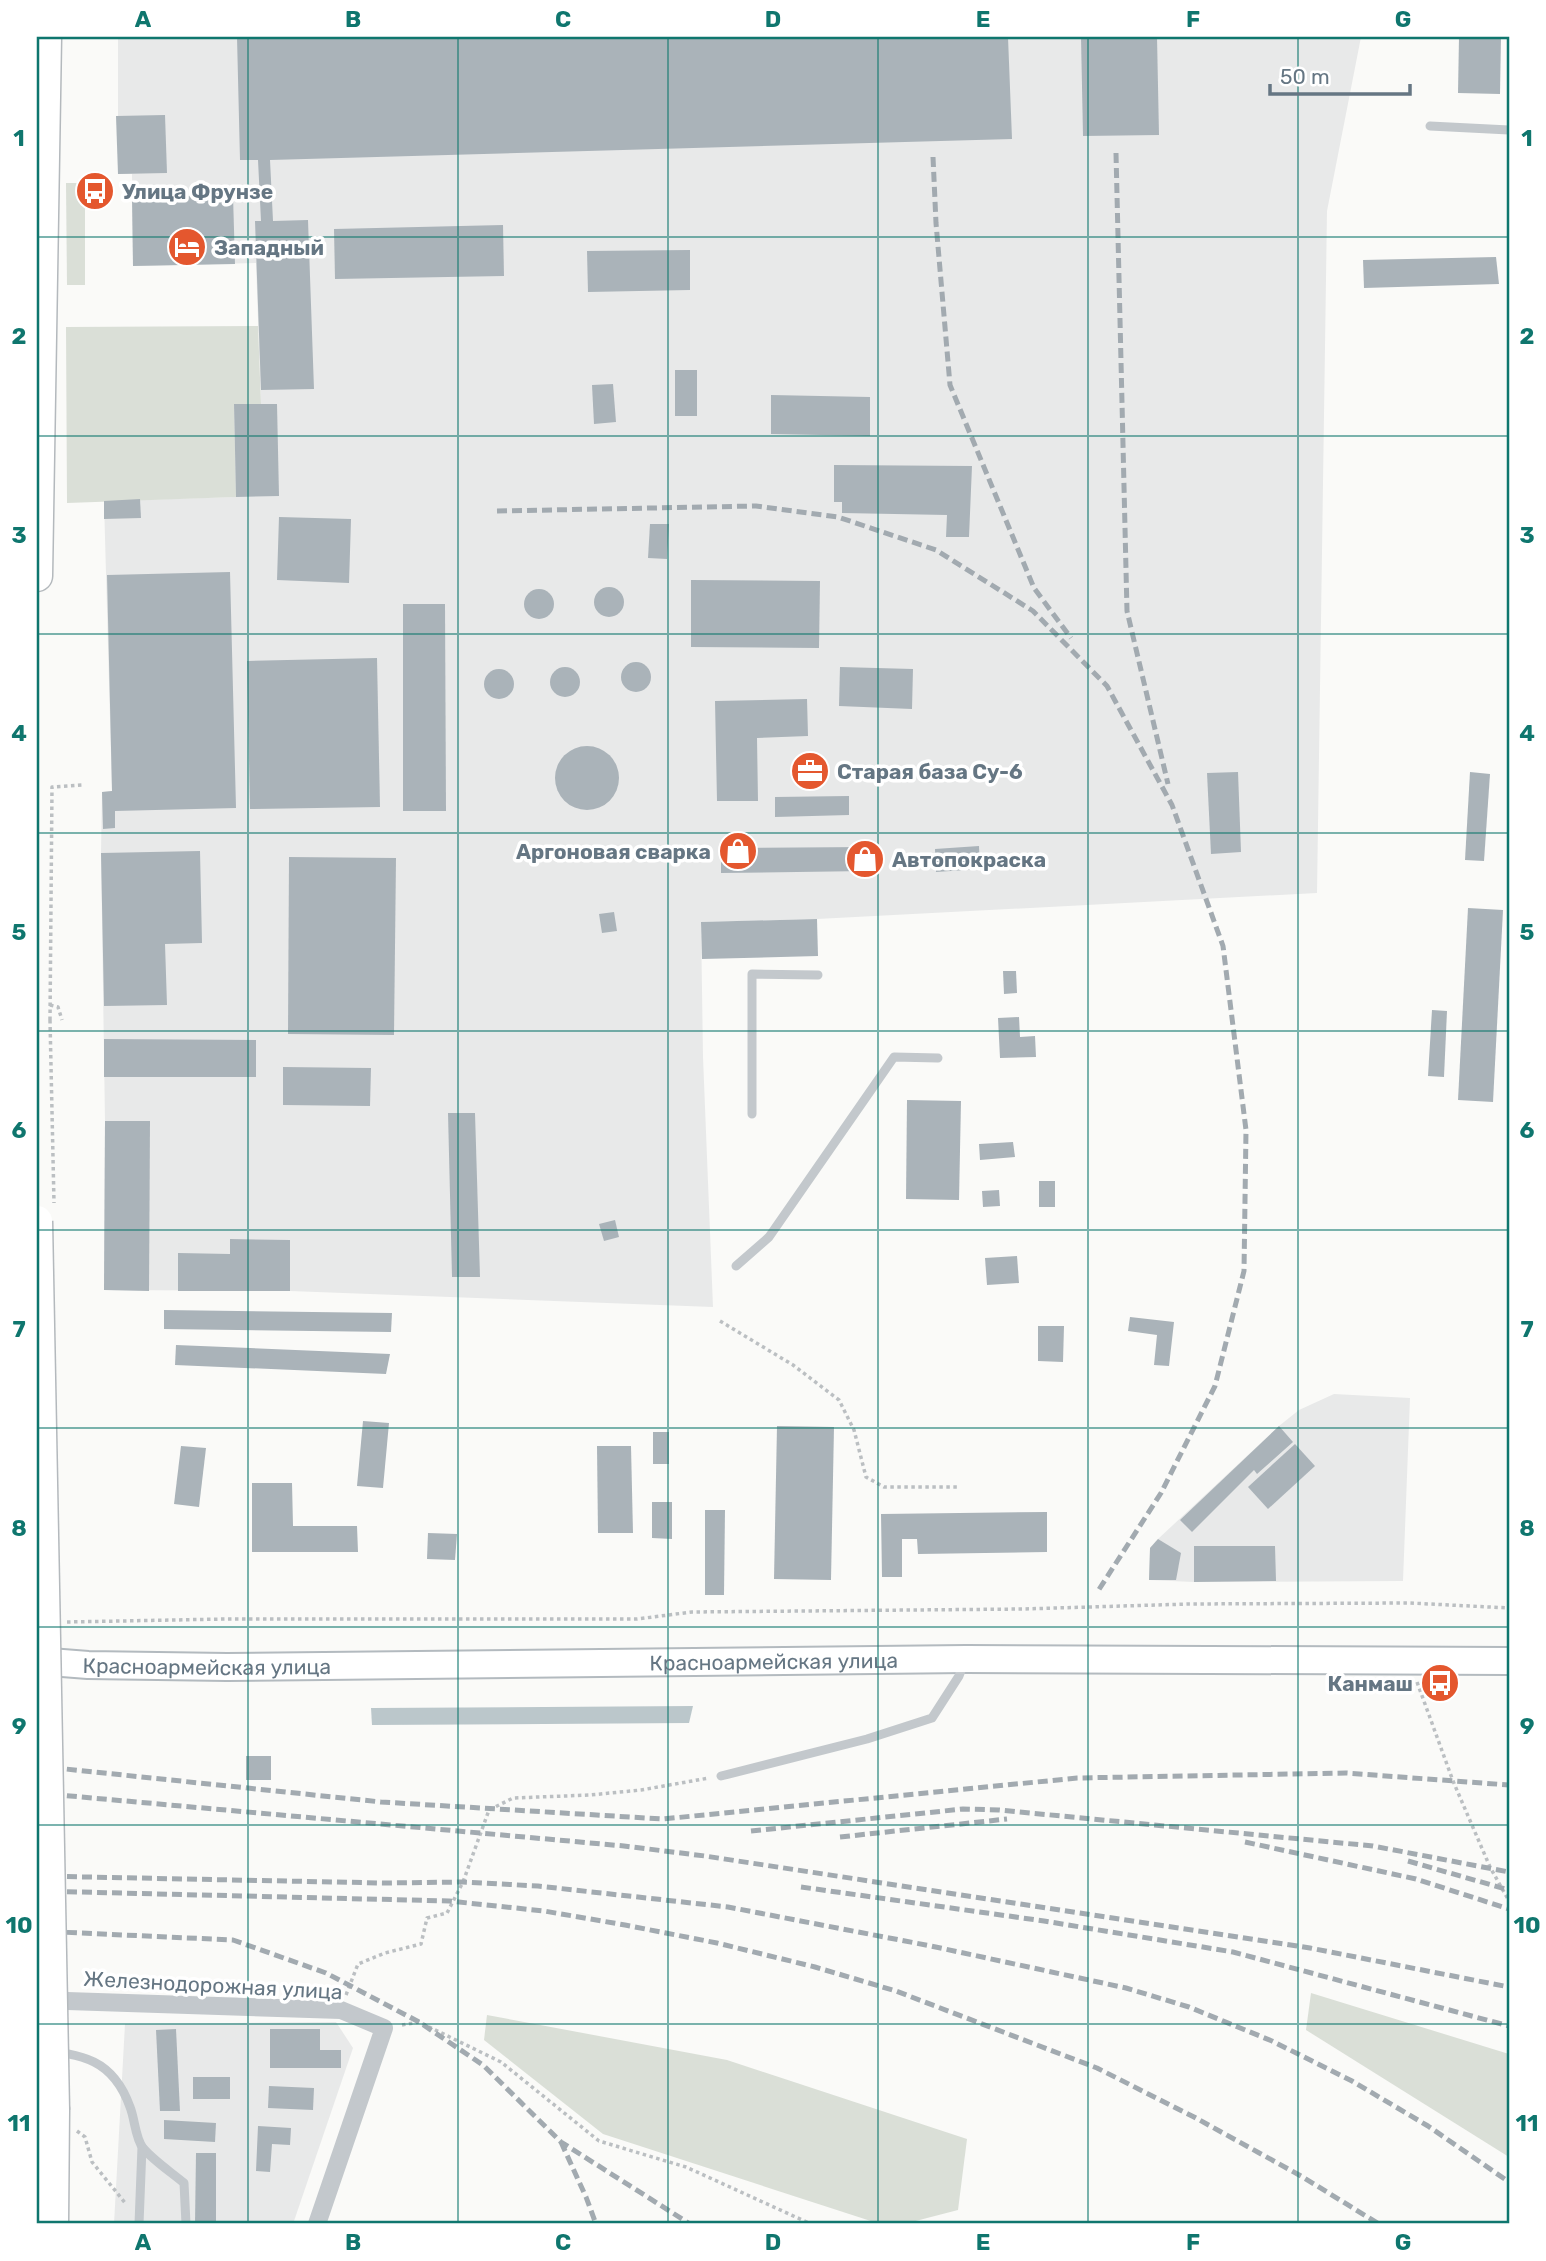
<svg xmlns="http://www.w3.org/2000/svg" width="1546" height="2261" font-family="Rubik,sans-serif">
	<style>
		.built { fill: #e8e9e9 }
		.green { fill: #dadfd7 }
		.water { fill: #bbc7cb }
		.building { fill: #aab3b9 }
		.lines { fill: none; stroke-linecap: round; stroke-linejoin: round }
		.secondary-casing { stroke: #b3babf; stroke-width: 30 }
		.trunk-casing { stroke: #b4b9bd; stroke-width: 33 }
		.path { stroke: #bbbfc2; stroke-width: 3.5; stroke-dasharray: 3.5 3.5; stroke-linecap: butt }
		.service { stroke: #c3c8cc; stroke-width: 9 }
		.minor { stroke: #c3c8cc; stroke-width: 18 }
		.secondary { stroke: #fff; stroke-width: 26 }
		.trunk { stroke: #fff; stroke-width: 30 }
		.rail { stroke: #a2aab0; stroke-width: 5; stroke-dasharray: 10 5; stroke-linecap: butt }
		.trunk-bridge-casing { stroke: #b4b9bd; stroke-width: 33; stroke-linecap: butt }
		.path-bridge { stroke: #bbbfc2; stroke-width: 3.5; stroke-dasharray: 3.5 3.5; stroke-linecap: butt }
		.trunk-bridge { stroke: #fff; stroke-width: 30 }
		.grid { fill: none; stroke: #0f766e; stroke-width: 2; stroke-opacity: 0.55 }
		.labels { text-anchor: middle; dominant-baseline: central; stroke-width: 7; stroke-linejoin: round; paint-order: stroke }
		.poi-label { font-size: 21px; font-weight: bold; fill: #657683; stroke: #fff; text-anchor: start }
		.street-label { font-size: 21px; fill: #657683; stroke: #fff }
		.neatline { fill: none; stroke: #0f766e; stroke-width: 2.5 }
		.grid-label { font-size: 23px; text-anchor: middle; font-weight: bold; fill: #0f766e }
	</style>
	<rect width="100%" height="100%" fill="#fafaf8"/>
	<!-- built -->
	<g class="built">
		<polygon points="118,37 1361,37 1327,211 1317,893 817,919 701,922 703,1057 713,1307 290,1291 104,1290 105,1121 101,853 102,792 112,791 104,501 235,497 234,404 261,404 256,263 133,266 132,174 118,174"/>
		<polygon points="1334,1394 1410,1398 1403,1581 1194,1582 1149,1580 1150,1548 1158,1539 1279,1426 1299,1410"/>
		<polygon points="336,2022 353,2048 293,2224 114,2224 125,2024"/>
	</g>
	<!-- green -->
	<g class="green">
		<polygon points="66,183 85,183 85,285 67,285"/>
		<polygon points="258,326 261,404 234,405 236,497 67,503 66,327"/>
		<polygon points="1311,1993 1509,2054 1509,2157 1306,2030"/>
		<polygon points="487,2015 727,2060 967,2139 958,2210 904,2224 880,2224 603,2134 484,2040"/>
	</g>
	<!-- water -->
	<polygon class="water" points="693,1706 689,1723 372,1725 371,1708"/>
	<!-- building -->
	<g class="building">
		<polygon points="237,37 1008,37 1012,139 270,160 273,221 308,220 314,389 261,390 255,221 261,221 258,160 240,160"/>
		<polygon points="1081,37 1157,37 1159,135 1083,136"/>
		<polygon points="1459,37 1501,37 1500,94 1458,93"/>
		<polygon points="165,115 167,173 118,174 116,116"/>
		<polygon points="233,195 235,264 133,266 132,197"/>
		<polygon points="503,225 504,276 335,279 334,229"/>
		<polygon points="690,250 690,290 588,292 587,251"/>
		<polygon points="1496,257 1499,284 1364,288 1363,260"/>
		<rect x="675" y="370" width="22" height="46"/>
		<polygon points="613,384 616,422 594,424 592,385"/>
		<polygon points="771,395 870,397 870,436 771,434"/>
		<polygon points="234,404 277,404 279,496 236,497"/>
		<polygon points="834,465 972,466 969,537 946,537 947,515 842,513 842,502 834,502"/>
		<polygon points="140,499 141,518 104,519 104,501"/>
		<polygon points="279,517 351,519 349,583 277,580"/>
		<polygon points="650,524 669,524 667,559 648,558"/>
		<polygon points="230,572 236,808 115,811 115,828 103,829 102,792 112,791 107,575"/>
		<polygon points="691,580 820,581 819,648 691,647"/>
		<circle cx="609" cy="602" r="15"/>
		<circle cx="539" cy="604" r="15"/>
		<polygon points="403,604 445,604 446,811 403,811"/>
		<polygon points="377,658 380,807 250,809 247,661"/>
		<circle cx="636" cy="677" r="15"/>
		<polygon points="840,667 913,669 912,709 839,706"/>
		<circle cx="565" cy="682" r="15"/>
		<circle cx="499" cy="684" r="15"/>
		<polygon points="807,699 808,736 757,738 758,801 717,801 715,701"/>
		<circle cx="587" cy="778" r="32"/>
		<polygon points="1238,772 1241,852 1211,854 1207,773"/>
		<polygon points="1470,772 1490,774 1484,861 1465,860"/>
		<polygon points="849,796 849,815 775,817 775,797"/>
		<polygon points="979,846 980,869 936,872 935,849"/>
		<polygon points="867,847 867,871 721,873 721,848"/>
		<polygon points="200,851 202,943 165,944 167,1005 104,1006 101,853"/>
		<polygon points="289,857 396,858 394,1035 288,1034"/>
		<polygon points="1468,908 1503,910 1493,1102 1458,1100"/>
		<polygon points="614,912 617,931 602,933 599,914"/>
		<polygon points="817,919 818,956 702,959 701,922"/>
		<polygon points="1003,971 1016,971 1017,993 1004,994"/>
		<polygon points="1432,1010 1447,1011 1444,1077 1428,1076"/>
		<polygon points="1019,1017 1020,1037 1035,1036 1036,1057 1000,1058 998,1018"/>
		<polygon points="104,1039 256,1040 256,1077 104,1077"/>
		<polygon points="283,1067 371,1068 370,1106 283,1105"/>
		<polygon points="907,1100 961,1101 959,1200 906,1199"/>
		<polygon points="448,1113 475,1113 480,1277 452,1277"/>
		<polygon points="105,1121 150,1121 149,1291 104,1290"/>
		<polygon points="1013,1142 1015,1157 980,1160 979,1144"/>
		<rect x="1039" y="1181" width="16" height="26"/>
		<polygon points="999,1190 1000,1206 983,1207 982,1191"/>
		<polygon points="615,1220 619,1237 604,1241 599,1224"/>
		<polygon points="230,1239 290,1240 290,1291 178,1291 178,1253 230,1254"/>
		<polygon points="1017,1256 1019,1283 987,1285 985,1258"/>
		<polygon points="164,1310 392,1313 391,1332 164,1329"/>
		<polygon points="1130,1317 1174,1322 1169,1366 1154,1365 1157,1335 1128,1331"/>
		<polygon points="1038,1326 1064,1326 1063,1362 1038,1361"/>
		<polygon points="176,1345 390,1354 386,1374 175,1365"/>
		<polygon points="363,1421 389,1423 383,1488 357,1486"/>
		<polygon points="777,1426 834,1427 831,1580 774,1579"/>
		<polygon points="1279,1426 1293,1442 1257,1474 1254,1470 1192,1532 1180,1520"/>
		<rect x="653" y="1432" width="16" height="32"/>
		<polygon points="1295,1444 1315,1466 1268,1509 1248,1487"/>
		<polygon points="181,1446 206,1448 199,1507 174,1504"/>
		<polygon points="597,1446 631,1446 633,1533 598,1533"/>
		<polygon points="252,1483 292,1483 293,1526 357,1526 358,1552 252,1552"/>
		<polygon points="652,1502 672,1502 672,1539 652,1538"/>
		<polygon points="705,1510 725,1510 724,1595 705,1595"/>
		<polygon points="1047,1512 1047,1552 918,1554 917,1539 902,1539 902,1577 882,1577 881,1514"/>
		<polygon points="428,1533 457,1534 455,1560 427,1559"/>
		<polygon points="1158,1539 1181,1553 1176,1580 1149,1580 1150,1548"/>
		<polygon points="1194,1546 1275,1546 1276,1581 1194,1582"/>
		<rect x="246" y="1756" width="25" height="24"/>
		<polygon points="176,2029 180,2111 160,2111 156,2030"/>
		<polygon points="270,2029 320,2029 320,2050 341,2050 341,2068 270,2068"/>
		<rect x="193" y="2077" width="37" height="22"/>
		<polygon points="269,2086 314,2088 313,2110 268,2108"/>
		<polygon points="164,2120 216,2123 215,2142 164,2139"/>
		<polygon points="258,2126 291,2128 290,2145 272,2144 270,2172 256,2171"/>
		<polygon points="196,2153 216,2153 216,2224 195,2224"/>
	</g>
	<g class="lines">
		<defs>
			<g id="secondary">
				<path id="s1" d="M37,1661L88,1665L227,1667L966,1659L1509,1661"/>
			</g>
			<g id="trunk">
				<polyline points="37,576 46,37"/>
				<polyline points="53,2224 54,2110"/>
			</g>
		</defs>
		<!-- secondary casing -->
		<use href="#secondary" class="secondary-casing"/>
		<!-- trunk casing -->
		<use href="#trunk" class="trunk-casing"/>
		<!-- path -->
		<g class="path">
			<polyline points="50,1005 58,1007 62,1020"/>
			<polyline points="50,1020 52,787 82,785"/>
			<polyline points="720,1321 793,1365 839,1400 854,1430 866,1477 884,1487 958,1487"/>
			<polyline points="67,1622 226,1619 637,1619 692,1612 1023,1609 1189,1604 1410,1603 1509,1608"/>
			<polyline points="1417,1682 1453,1781 1490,1867 1509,1901"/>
			<polyline points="346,1995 358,1964 385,1953 421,1944 427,1918 447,1913 463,1882 489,1810 513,1798 590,1795 641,1790 709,1778"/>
			<polyline points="402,2025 419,2022 501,2062 599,2141 686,2167 811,2224"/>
			<polyline points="77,2131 85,2137 92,2162 126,2204"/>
		</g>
		<!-- service -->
		<g class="service">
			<polyline points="1430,126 1509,130"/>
			<polyline points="752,1114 752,974 818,975"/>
			<polyline points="736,1266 769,1237 894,1057 938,1058"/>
			<polyline points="721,1776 867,1739 932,1718 959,1676 964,1663"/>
			<path d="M37,2050C82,2054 113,2059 130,2107C135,2119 135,2138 143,2148C154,2161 171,2172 184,2183L186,2224"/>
			<polyline points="139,2224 142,2147"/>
		</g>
		<!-- minor -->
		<polyline class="minor" points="37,2000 341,2010 384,2028 317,2224"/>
		<!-- secondary -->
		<use href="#secondary" class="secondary"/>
		<!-- trunk -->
		<use href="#trunk" class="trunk"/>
		<!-- rail -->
		<g class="rail">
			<polyline points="1116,153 1127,611 1168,784"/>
			<polyline points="933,157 936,223 950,385 1034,588 1071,638"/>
			<polyline points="497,511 756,506 838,517 936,550 1033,611 1107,686 1172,805 1223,946 1246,1130 1244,1271 1215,1386 1161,1493 1098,1591"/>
			<polyline points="37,1766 381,1802 663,1819 1077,1778 1346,1773 1509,1785"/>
			<polyline points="37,1793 624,1846 705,1856 1310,1948 1509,1987"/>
			<polyline points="751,1831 963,1809 999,1810 1373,1846 1509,1872"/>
			<polyline points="840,1837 1007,1819"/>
			<polyline points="1245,1842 1416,1879 1509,1909"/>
			<polyline points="1408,1861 1509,1890"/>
			<polyline points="37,1876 383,1883 463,1882 538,1886 728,1907 931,1946 1126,1988 1189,2007 1272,2041 1352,2081 1428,2126 1509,2182"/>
			<polyline points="801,1887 1044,1921 1233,1952 1509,2026"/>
			<polyline points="37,1891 449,1901 544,1911 625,1925 717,1943 815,1967 896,1991 1097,2068 1194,2117 1301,2176 1379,2224"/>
			<polyline points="37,1931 233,1940 326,1973 419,2022 483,2065 561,2142 690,2224"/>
			<polyline points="561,2142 586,2197 596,2224"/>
		</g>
		<defs>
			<polyline id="trunk-bridge" points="37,1221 54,2110"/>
		</defs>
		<!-- trunk-bridge casing -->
		<use href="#trunk-bridge" class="trunk-bridge-casing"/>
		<!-- path-bridge -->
		<polyline class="path-bridge" points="50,1020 54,1203"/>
		<!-- trunk-bridge -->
		<use href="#trunk-bridge" class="trunk-bridge"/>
	</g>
	<!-- grid -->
	<path class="grid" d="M248,37V2224M458,37V2224M668,37V2224M878,37V2224M1088,37V2224M1298,37V2224M37,237H1509M37,436H1509M37,634H1509M37,833H1509M37,1031H1509M37,1230H1509M37,1428H1509M37,1627H1509M37,1825H1509M37,2024H1509"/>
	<!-- icons -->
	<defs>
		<symbol id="bus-disc" viewBox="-11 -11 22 22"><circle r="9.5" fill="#e4572e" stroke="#fff"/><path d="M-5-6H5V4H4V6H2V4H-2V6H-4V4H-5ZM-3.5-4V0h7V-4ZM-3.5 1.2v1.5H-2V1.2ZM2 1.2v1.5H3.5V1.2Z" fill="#fff"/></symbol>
		<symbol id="hotel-disc" viewBox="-11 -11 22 22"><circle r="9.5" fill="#e4572e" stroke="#fff"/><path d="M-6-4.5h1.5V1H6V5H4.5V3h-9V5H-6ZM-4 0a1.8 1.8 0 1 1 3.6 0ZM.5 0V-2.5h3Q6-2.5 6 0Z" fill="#fff"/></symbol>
		<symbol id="office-disc" viewBox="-11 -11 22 22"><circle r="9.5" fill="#e4572e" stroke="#fff"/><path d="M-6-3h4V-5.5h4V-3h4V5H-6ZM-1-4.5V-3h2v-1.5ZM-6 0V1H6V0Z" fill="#fff"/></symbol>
		<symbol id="shop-disc" viewBox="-11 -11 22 22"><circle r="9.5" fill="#e4572e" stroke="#fff"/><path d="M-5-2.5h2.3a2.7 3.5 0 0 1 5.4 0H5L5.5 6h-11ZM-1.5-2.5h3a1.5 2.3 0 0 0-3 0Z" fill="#fff"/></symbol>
	</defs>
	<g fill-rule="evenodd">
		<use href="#bus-disc" x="73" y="169" width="44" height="44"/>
		<use href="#hotel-disc" x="165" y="225" width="44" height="44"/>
		<use href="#office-disc" x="788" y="749" width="44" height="44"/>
		<use href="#shop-disc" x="716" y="829" width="44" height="44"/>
		<use href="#shop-disc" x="843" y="837" width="44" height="44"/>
		<use href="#bus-disc" x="1418" y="1661" width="44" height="44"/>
	</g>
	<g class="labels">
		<!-- poi labels -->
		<g class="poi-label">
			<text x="122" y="191">Улица Фрунзе</text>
			<text x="214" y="247">Западный</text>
			<text x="837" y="771">Старая база Су-6</text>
			<text x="711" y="851" text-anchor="end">Аргоновая сварка</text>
			<text x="892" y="859">Автопокраска</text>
			<text x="1413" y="1683" text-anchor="end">Канмаш</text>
		</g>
		<!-- street labels -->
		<g class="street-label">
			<text stroke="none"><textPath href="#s1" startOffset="737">Красноармейская улица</textPath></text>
			<text stroke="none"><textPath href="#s1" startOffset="170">Красноармейская улица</textPath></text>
			<text transform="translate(213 1985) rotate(3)">Железнодорожная улица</text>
		</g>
	</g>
	<!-- border -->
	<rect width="1546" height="2261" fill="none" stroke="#ffffff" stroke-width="77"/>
	<!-- scale -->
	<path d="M1270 84v10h140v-10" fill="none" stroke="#657683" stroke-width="3.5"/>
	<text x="1280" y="84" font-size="21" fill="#657683" stroke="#ffffff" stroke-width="5" paint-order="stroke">50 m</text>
	<rect x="38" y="38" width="1470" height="2184" class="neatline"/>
	<g class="grid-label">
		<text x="143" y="27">A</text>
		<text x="353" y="27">B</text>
		<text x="563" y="27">C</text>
		<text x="773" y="27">D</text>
		<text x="983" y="27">E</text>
		<text x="1193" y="27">F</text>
		<text x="1403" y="27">G</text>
		<text x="19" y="146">1</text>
		<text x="1527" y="146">1</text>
		<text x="19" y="344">2</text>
		<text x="1527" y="344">2</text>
		<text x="19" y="543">3</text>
		<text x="1527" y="543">3</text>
		<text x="19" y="741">4</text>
		<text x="1527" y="741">4</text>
		<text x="19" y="940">5</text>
		<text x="1527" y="940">5</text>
		<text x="19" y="1138">6</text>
		<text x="1527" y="1138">6</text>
		<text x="19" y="1337">7</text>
		<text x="1527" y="1337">7</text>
		<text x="19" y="1536">8</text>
		<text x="1527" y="1536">8</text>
		<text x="19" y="1734">9</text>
		<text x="1527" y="1734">9</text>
		<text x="19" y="1933">10</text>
		<text x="1527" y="1933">10</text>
		<text x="19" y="2131">11</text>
		<text x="1527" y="2131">11</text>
		<text x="143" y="2250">A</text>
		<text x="353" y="2250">B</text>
		<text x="563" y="2250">C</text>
		<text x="773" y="2250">D</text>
		<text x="983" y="2250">E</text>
		<text x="1193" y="2250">F</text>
		<text x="1403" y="2250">G</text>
	</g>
</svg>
